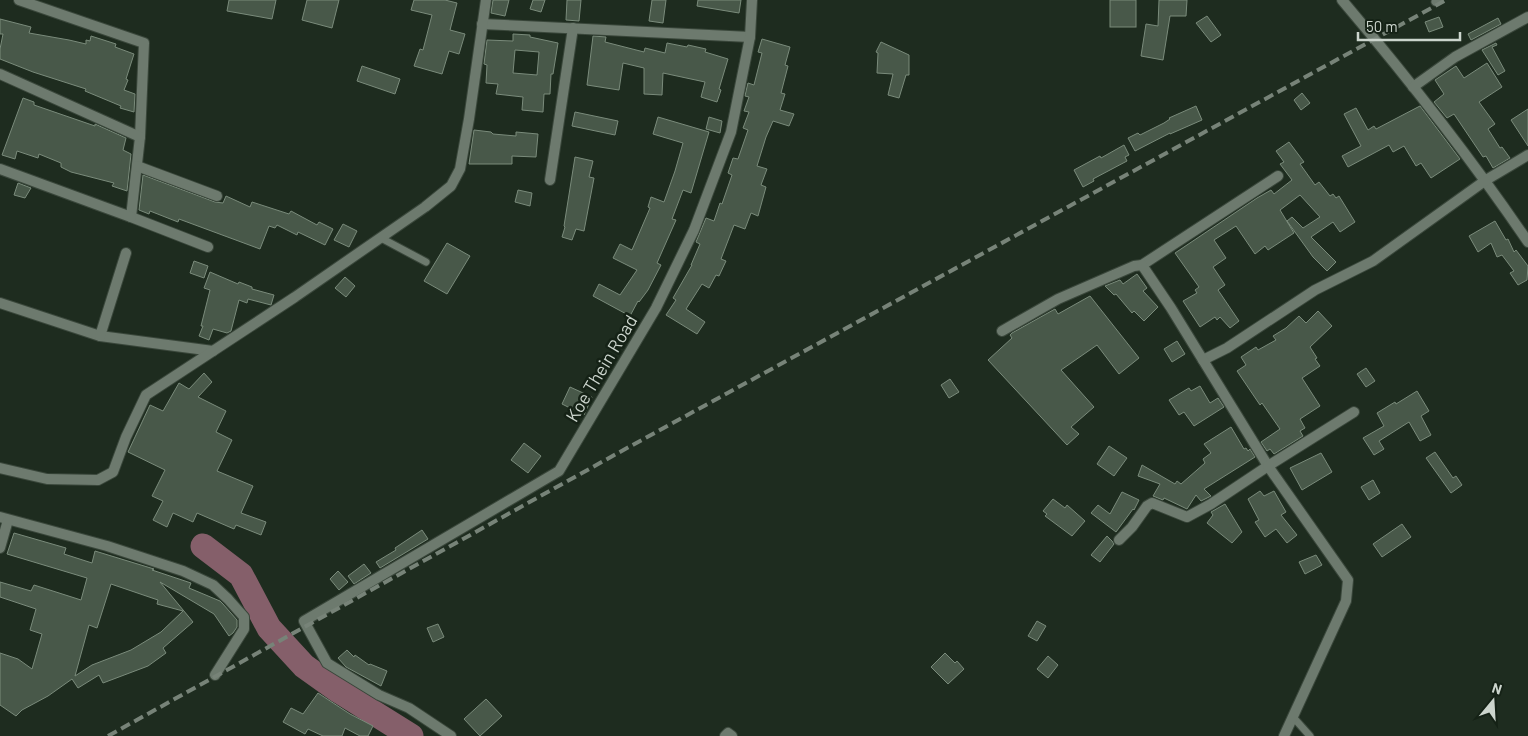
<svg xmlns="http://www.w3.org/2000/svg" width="1528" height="736" font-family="Barlow,sans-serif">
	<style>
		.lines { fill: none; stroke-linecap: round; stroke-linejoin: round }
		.river { stroke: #855f6a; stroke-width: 25 }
		.building { fill: #485849; stroke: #7a8b7b; fill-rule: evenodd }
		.lane-casing { stroke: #3a473b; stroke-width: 9 }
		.street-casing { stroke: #3a473b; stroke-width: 12 }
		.lane { stroke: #6d7a6e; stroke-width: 7 }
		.street { stroke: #6d7a6e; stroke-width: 10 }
		.rail { stroke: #778378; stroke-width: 4; stroke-dasharray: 10 5; stroke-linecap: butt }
		.labels { text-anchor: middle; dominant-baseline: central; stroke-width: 5; stroke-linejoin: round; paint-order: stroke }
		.street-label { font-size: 18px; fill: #ccd5cd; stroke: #152216 }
	</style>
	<rect width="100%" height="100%" fill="#1e2c1f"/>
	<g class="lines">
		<!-- river -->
		<polyline class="river" points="203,546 241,575 269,628 304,666 339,691 411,736"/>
	</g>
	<!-- building -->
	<g class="building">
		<polygon points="229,0 276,0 272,19 227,11"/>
		<polygon points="307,0 339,0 332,28 302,20"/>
		<polygon points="414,0 445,0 457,3 450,30 465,34 459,54 449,51 442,74 414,66 420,49 423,50 432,15 411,10"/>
		<polygon points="493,0 509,0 505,16 491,13"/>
		<polygon points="533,0 545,0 541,12 530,9"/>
		<polygon points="567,0 581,0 579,21 566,20"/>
		<polygon points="652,0 666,0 663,23 649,21"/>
		<polygon points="698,0 741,0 739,13 697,6"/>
		<rect x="1110" y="0" width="26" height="27"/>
		<polygon points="1159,0 1187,0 1186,16 1170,16 1163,60 1141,56 1146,24 1158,26"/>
		<polygon points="1207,16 1221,35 1211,42 1196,23"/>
		<polygon points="1439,17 1443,27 1429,32 1425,22"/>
		<polygon points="1498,18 1501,24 1471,40 1468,34"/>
		<polygon points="0,19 31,27 29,33 69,40 86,44 86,40 90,41 91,36 116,44 115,47 134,54 126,79 128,80 124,90 135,94 134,112 120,108 121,106 85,91 86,89 33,72 0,59 0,49 3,34 0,34"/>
		<path d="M513,34L530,35V37L558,43L553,74H551L550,94H544L543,112L522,110L523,97L496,94L498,84L486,83L487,65L484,64L487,40L513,41ZM515,50L539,52L537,75L513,73Z"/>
		<polygon points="593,36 606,37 605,42 644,52 645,48 665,53 667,43 687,47 688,45 706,49 705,52 728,59 719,89 721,90 717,102 701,97 705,82 663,73 662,95 644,94 644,68 623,63 619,90 587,85"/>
		<polygon points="762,39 790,47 785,65 788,66 781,93 785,94 780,110 794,114 789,126 773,121 766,137 757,166 767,169 761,185 766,187 758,216 751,213 745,229 734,225 721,259 726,261 719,276 716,275 709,288 702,284 686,309 705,322 697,334 666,315 676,300 673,298 692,265 691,265 700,244 696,242 706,218 714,221 720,203 722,204 732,175 728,173 733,158 738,159 748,130 743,128 749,112 744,111 749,97 745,96 747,87 748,83 754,85 762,53 758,52"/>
		<polygon points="881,42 909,55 909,75 906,75 899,98 888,95 893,74 877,73 878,53 876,52"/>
		<polygon points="1496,43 1497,45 1492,47 1505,71 1498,75 1482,50"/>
		<polygon points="1487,63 1502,87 1479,102 1495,124 1488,129 1500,148 1502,147 1510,158 1493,168 1486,156 1483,157 1454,114 1447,118 1434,102 1444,94 1435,80 1456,66 1464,78"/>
		<polygon points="362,66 400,79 395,94 357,81"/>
		<polygon points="1302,93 1310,103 1301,110 1294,100"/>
		<polygon points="23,98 34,102 34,105 95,126 95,124 126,138 123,150 131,154 127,191 112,186 114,183 71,172 61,167 61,163 39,154 38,158 17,151 15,159 2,155"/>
		<polygon points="1196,106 1202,120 1170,134 1170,133 1135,151 1128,138 1138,133 1140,135 1164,123 1170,119 1169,118"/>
		<polygon points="1420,106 1460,159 1431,178 1421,163 1416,166 1404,146 1393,152 1389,145 1348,167 1342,156 1361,146 1344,114 1356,108 1368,130 1374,126 1376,129"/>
		<polygon points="1528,109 1528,146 1511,120"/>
		<polygon points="575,112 618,121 615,135 572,126"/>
		<polygon points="658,117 709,132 691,193 683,190 672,219 676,220 657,263 661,265 648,290 639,302 638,301 630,316 593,296 599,284 620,295 637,270 613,258 620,244 632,250 650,208 648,207 651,197 664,202 675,171 683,143 653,134"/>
		<polygon points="709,117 722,121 720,133 706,129"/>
		<polygon points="474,130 491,132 493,134 516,136 516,132 538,134 536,157 512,156 512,164 469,164"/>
		<polygon points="1289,142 1304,162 1300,164 1315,185 1319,182 1330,196 1333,194 1336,198 1339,196 1355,222 1340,232 1333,222 1311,237 1336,262 1327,271 1313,257 1287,221 1292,217 1303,228 1320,217 1300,195 1280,210 1294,233 1268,250 1265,246 1255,254 1236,226 1214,240 1226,258 1213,267 1225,285 1218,290 1239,321 1230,328 1220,317 1217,320 1215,317 1200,327 1183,301 1197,293 1195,290 1199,287 1175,253 1257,198 1271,190 1274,194 1292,180 1280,164 1284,162 1276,151"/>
		<polygon points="1124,145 1129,155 1125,157 1127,161 1093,179 1094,181 1083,187 1074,170 1100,156 1101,158"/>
		<polygon points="575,157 593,161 589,177 594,178 584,231 576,229 572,240 562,237 565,227 564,226"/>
		<polygon points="143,175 215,202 223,203 226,196 250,207 252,202 289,214 291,211 317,225 319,222 333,229 325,245 298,232 297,235 277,225 275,228 269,226 260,249 179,219 178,222 150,211 149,214 139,210"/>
		<polygon points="18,183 31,188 25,198 14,195"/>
		<polygon points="518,190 532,193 530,206 515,202"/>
		<polygon points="1495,221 1506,240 1508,239 1514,252 1516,250 1528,266 1527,280 1518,285 1510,273 1514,271 1502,255 1497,257 1491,243 1478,252 1469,236"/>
		<polygon points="343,224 357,231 349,247 334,240"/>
		<polygon points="447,243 470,256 447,294 424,281"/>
		<polygon points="194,261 208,266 204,278 190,273"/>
		<polygon points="210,272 238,284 239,282 252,287 252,289 274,295 271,305 248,299 247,303 239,300 231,331 227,333 213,329 209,340 199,336 203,326 201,326 210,290 204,288"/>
		<polygon points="1137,274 1147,288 1143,291 1158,307 1144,321 1134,311 1132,313 1116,294 1114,295 1105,286 1120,280 1123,284"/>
		<polygon points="345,277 355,286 346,297 335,288"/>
		<polygon points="1090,296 1139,358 1119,374 1097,345 1061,370 1094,407 1071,427 1079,434 1067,445 988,360 1012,338 1010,335 1012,333 1055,309 1058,314"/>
		<polygon points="1318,311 1332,326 1310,347 1317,358 1315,359 1320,366 1302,378 1320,406 1300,419 1305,428 1300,431 1303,436 1274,454 1270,449 1267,451 1261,442 1280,429 1262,403 1260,405 1237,371 1246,365 1241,357 1256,347 1258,350 1276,340 1273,336 1286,328 1299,316 1306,323"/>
		<polygon points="1177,341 1185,354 1172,362 1164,349"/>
		<polygon points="1366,368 1375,381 1366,387 1357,374"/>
		<polygon points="204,373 212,382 198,397 226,411 216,432 232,440 217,471 253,486 241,513 266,522 261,535 236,525 234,529 197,513 193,522 173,513 167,527 153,520 163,501 152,496 165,470 128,452 150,405 163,411 179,383 189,389"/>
		<polygon points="950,379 959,392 949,398 941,385"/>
		<polygon points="1200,386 1210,403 1218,398 1224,407 1194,426 1184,412 1179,415 1169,400 1189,388 1191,391"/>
		<polygon points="570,387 592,397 584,415 562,404"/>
		<polygon points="1417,391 1429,411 1421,416 1431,435 1420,441 1409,422 1379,441 1384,449 1374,455 1363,438 1384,426 1377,413 1395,402 1396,404"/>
		<polygon points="1231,427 1244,449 1246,448 1248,451 1250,449 1255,457 1204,489 1211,496 1201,501 1196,495 1187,509 1164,498 1163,500 1153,496 1160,484 1138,476 1142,465 1175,484 1177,481 1181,484 1205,463 1203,459 1211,453 1204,444"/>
		<polygon points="524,443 541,456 528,473 511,460"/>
		<polygon points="1109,446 1127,458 1114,476 1097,464"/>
		<polygon points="1435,452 1453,478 1456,476 1462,485 1451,493 1426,458"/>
		<polygon points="1321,453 1332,472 1302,490 1290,468"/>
		<polygon points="1373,480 1380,493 1369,500 1361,487"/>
		<polygon points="1260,491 1264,496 1274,491 1286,512 1281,515 1297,535 1287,543 1276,529 1265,537 1255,522 1259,520 1248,499"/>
		<polygon points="1122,492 1139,500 1134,510 1133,509 1116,532 1091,513 1098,505 1110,514"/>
		<polygon points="1053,499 1065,508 1067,505 1085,521 1072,536 1045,516 1047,514 1043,511"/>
		<polygon points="1225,504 1242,532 1232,543 1207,523 1213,515 1211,512"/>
		<polygon points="1402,524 1411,537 1382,557 1373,544"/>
		<polygon points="422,530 428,539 380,568 376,562 396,550 395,548"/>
		<path d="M14,533L66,548L64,554L92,563L95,551L154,569L152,570L191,583L189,588L220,601L223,604L237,620V627L233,633L229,636L214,614L160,582L193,622L163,648L166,653L148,666L103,683L99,675L78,688L72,679L48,696L22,710L16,716L0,705V653L18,659L32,669L42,634L30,630L36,609L0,597V582L31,591L34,585L81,600L87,578L7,554ZM111,584L158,600L157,604L183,611L161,632L131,650L92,665L75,676L89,625L97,628Z"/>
		<polygon points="1107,536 1112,541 1114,544 1100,562 1091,555"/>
		<polygon points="1316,555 1322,565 1305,574 1299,562"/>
		<polygon points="364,564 371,573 354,584 348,576"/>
		<polygon points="338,571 348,582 339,590 330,579"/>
		<polygon points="1037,621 1046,626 1037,641 1028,636"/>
		<polygon points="438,624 444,637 433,642 427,628"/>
		<polygon points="347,650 354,657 355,655 369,665 370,664 387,671 381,686 346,667 338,658"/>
		<polygon points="945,653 955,663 957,661 964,669 948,684 931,667"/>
		<polygon points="1048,656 1058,665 1048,678 1037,669"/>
		<polygon points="318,693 350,714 373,726 368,736 360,736 345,728 342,736 323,736 308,729 305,734 283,722 291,708 303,714"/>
		<polygon points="486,699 502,716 480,736 464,719"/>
	</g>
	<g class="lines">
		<defs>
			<g id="lane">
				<polyline points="1435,2 1439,0"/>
				<polyline points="381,238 426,262"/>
				<polyline points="1293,717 1310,736"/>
			</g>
			<g id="street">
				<polyline points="19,0 144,43 140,137 131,217 208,247"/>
				<path d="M1342,0C1408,78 1471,158 1528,242"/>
				<polyline points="482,24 750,37"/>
				<polyline points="0,74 140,137"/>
				<polyline points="1413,87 1455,57 1528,17"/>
				<polyline points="137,166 217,196"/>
				<polyline points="0,169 131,217"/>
				<polyline points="550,180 573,28"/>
				<polyline points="0,303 100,336 213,351"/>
				<polyline points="1002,331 1058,299 1134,266 1142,265 1278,176"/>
				<polyline points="100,336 126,253"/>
				<polyline points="1203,360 1227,348 1315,290 1373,261 1486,180 1528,155"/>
				<polyline points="0,468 47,479 98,480 113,472 126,437 146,395 295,297 425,207 451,186 460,169 469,119 486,0"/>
				<polyline points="0,517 107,546 183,571 213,585 228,599 244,617 244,629 215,675"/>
				<polyline points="1119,540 1132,527 1147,506 1152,503 1187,517 1211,504 1268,466 1171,308 1142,265"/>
				<polyline points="0,548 8,520"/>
				<polyline points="451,736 409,708 379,695 327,663 304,621 559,471 656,308 694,230 731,132 750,37 752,0"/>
				<polyline points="725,736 728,733 732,736"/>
				<polyline points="1284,736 1346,601 1348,580 1268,466 1354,412"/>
			</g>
		</defs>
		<!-- lane casing -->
		<use href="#lane" class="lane-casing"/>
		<!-- street casing -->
		<use href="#street" class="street-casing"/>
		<!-- lane -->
		<use href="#lane" class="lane"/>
		<!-- street -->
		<use href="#street" class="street"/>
		<!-- rail -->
		<polyline class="rail" points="108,736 618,453 1446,0"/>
	</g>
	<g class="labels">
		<!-- street labels -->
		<g class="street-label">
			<text transform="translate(601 368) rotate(-59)">Koe Thein Road</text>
		</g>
	</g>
	<!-- north arrow -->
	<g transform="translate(1493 701) rotate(18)" stroke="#152216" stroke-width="4" paint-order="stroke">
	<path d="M0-4L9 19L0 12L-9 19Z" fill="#ccd5cd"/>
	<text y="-8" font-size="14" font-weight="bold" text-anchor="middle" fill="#ccd5cd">N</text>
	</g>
	<!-- scale -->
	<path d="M1358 32v8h102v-8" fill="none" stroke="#ccd5cd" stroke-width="2.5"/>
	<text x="1366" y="32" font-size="15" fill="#ccd5cd" stroke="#152216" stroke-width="4" paint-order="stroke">50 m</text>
</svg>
